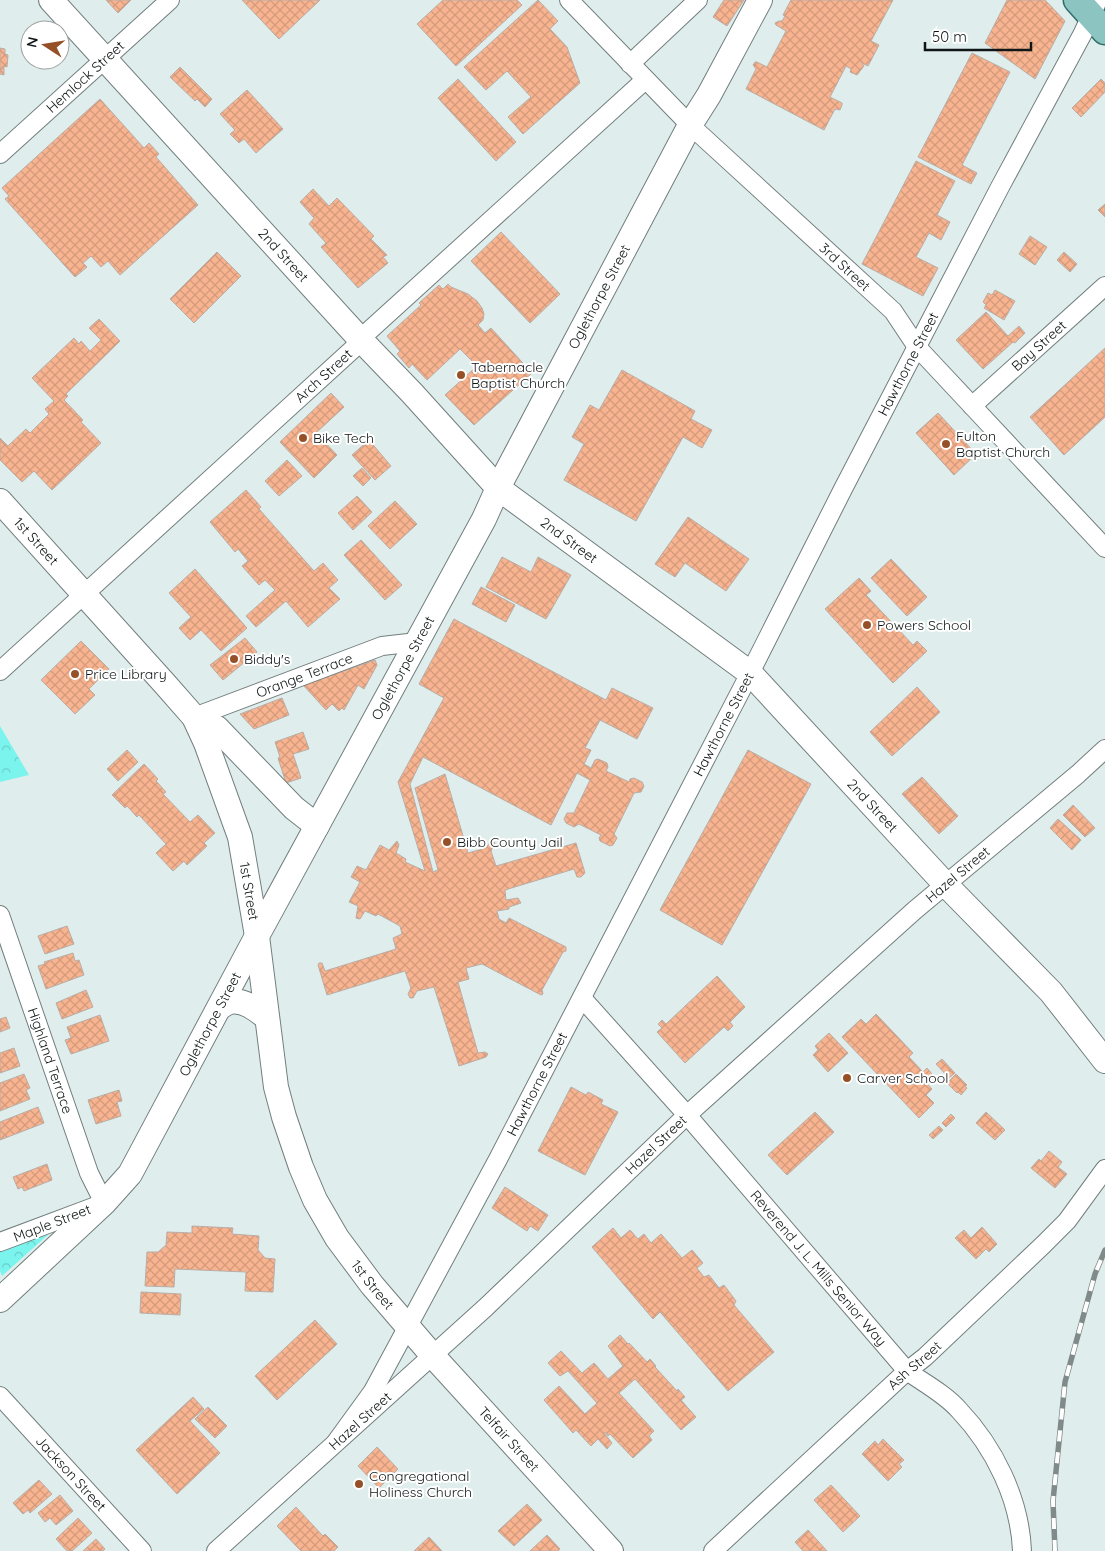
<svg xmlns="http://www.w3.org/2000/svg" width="1105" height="1551" font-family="Quicksand,sans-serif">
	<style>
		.park { fill: url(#park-crowns) }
		.building { fill: url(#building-cross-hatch); stroke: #b8ada7 }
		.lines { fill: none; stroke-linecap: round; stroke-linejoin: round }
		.street-casing { stroke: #717e7d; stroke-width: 20 }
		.secondary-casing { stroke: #717e7d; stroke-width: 26 }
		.primary-casing { stroke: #2f6d6a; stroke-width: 29 }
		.street { stroke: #fff; stroke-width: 18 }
		.secondary { stroke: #fff; stroke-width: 24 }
		.primary { stroke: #8cc4c1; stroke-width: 26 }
		.rail-casing { stroke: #808a89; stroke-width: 5.5 }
		.rail { stroke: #fff; stroke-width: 4; stroke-dasharray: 11; stroke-linecap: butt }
		.poi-dot { fill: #965027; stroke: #fff; stroke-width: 2 }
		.labels { text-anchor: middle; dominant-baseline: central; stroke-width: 4; stroke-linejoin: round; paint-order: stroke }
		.street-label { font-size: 14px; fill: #101515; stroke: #fff }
		.poi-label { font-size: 14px; fill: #101515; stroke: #fff; text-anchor: start }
	</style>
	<defs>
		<pattern id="park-crowns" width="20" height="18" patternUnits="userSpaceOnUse" patternTransform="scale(1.25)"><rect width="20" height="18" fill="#7af4ec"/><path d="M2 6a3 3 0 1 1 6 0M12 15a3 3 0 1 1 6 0" fill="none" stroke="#68d0ca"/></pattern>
		<pattern id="building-cross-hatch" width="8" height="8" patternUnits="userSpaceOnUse" patternTransform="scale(1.25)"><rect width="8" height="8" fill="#f8b490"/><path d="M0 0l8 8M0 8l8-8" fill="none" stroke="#d49a7b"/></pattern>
	</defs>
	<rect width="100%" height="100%" fill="#dfeeec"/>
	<!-- park -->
	<g class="park">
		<polygon points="0,726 29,775 0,782"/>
		<polygon points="60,1224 2,1276 0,1271 0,1245"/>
	</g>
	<!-- building -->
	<g class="building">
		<polygon points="106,0 131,0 118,13"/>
		<polygon points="242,0 320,0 279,39"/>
		<polygon points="443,0 517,0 522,5 456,66 417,24"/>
		<polygon points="538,0 558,21 550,29 567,47 580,83 523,134 508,117 531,97 507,71 486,90 464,67"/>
		<polygon points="724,0 744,0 727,26 713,17"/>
		<polygon points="791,0 893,0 871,41 879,45 868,66 862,63 864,66 857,75 850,72 851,69 846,66 830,97 842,103 842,105 840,110 835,109 824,130 746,89 756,69 753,65 755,62 757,62 767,67 786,31 776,25 775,23 779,21 782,21 785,16 783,15"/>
		<polygon points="1007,0 1045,0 1065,21 1035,79 985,43"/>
		<polygon points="0,48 5,49 5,54 8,55 7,67 4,66 4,75 0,74"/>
		<polygon points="972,53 1010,72 962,165 977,173 971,184 918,157"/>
		<polygon points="180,67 212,99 205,107 197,99 195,101 170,77"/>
		<polygon points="458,79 516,142 496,161 438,98"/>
		<polygon points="1101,79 1105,83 1105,92 1081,117 1072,108"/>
		<polygon points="247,90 283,129 256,153 244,139 239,143 230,134 235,130 220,114"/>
		<polygon points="100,99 144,148 149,143 159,154 156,157 198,205 120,275 108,261 101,267 91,256 83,263 87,267 75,277 5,199 9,196 2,188"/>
		<polygon points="916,161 955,181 937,215 950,222 941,240 929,233 916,257 938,268 923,296 862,264"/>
		<polygon points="313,189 329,206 337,198 374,236 371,239 387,255 383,257 388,263 358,288 321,247 326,243 309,224 314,218 300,202"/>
		<polygon points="1105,204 1105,217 1098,210"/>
		<polygon points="501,232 560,294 530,323 471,261"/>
		<polygon points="1030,236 1047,247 1035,265 1019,254"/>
		<polygon points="217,252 241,276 194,323 170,299"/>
		<polygon points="1064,252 1077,264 1070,272 1057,260"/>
		<polygon points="448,284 451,287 468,294 477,301 482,308 484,314 483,320 478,325 485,333 491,328 532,373 474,425 445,395 477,366 460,349 427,380 412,364 409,368 397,354 400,351 387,336 421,305 419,303 439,285 443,289"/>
		<polygon points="995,290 1015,301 1004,320 984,308 986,305 983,302 988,293 992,295"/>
		<polygon points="986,312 1008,336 1019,326 1025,333 1015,343 1013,342 983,369 956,340"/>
		<polygon points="99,319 120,341 66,394 68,396 64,400 83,420 81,422 101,443 52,490 34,471 22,482 0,460 0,438 8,446 26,429 30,433 49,414 45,409 54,401 32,378 74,338 79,344 81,341 90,351 101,340 89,328"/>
		<polygon points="1105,348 1105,417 1064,455 1030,417"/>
		<polygon points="622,370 695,411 691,419 712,430 702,448 683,437 636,521 564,480 584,444 572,437 590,405 599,410"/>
		<polygon points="331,393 344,407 316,433 337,455 314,478 280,442"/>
		<polygon points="938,413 976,454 954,475 916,433"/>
		<polygon points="369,440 391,466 375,480 352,455"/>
		<polygon points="287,460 302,476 279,496 265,481"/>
		<polygon points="362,468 371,478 363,486 353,476"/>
		<polygon points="246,490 261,507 259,509 314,571 323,563 338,580 329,588 340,599 308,627 286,601 256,627 246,616 275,590 265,580 259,585 242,566 248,561 238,549 235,552 210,522"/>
		<polygon points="357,496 372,512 353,530 338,513"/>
		<polygon points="395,501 417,524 390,549 368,526"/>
		<polygon points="688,517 749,559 726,591 685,563 675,577 655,564"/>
		<polygon points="361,540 402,585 385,600 344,555"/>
		<polygon points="502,557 531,572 538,557 571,575 546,619 486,587"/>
		<polygon points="891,559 927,597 907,616 871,578"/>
		<polygon points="195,569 247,628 221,651 201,630 190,640 179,628 191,617 169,593"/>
		<polygon points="859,578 871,591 866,595 913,645 917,641 927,651 893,683 825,609"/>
		<polygon points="481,587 515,605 506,622 472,604"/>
		<polygon points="454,619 606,700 612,688 653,708 637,739 600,720 585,748 591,750 584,764 591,768 595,760 598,759 607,763 608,767 606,771 629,782 630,779 634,778 642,782 644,786 641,792 634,793 614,834 617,838 613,845 610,846 600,841 599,838 601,835 579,824 574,827 566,823 564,819 567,813 574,813 590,780 577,773 551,825 423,757 410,784 433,872 438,870 415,788 445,774 468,853 486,848 490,842 494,842 495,843 491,851 496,866 576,843 585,873 581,877 577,877 574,869 505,890 506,900 518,898 521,903 509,907 509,909 497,911 499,919 506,923 509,918 566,947 566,951 563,952 542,990 543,994 541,995 482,964 466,968 469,979 458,982 478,1053 485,1052 488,1054 486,1057 459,1066 434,987 417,991 413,998 410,998 408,994 411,988 405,971 327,995 318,965 319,963 322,963 325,971 396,949 393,938 402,934 400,926 378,914 376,916 365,911 360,919 356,918 358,906 349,902 360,882 351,877 357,866 366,870 380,845 389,850 397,841 399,845 396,853 406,859 405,862 425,871 398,782 444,698 419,684"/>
		<polygon points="245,638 257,652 223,680 210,665"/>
		<polygon points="81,641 109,669 89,689 95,695 75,714 41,680"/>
		<polygon points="375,660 377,665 364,689 358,685 344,710 342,708 339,711 332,704 326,710 303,685"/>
		<polygon points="917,687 940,712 892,756 870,732"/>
		<polygon points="282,698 289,715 254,729 240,714"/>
		<polygon points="303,732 309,749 293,754 301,778 286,783 278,758 280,757 275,742"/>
		<polygon points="127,750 138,762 118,781 107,769"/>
		<polygon points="748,750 811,784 722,945 660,910"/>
		<polygon points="144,764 158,779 156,781 166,792 163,794 190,822 198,815 215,833 204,843 207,846 187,865 184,861 173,871 156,853 166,844 139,815 137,817 127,806 125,808 112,795"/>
		<polygon points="922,777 958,816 939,834 902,794"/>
		<polygon points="1073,805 1095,828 1085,837 1063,815"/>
		<polygon points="1058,819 1081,840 1072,850 1050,828"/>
		<polygon points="67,926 74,944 45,954 38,936"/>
		<polygon points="73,953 75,961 79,960 84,975 46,989 38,966 45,964 44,962"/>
		<polygon points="717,976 745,1007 730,1022 733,1026 728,1031 724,1027 685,1063 657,1032 662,1028 658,1024 662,1020 666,1024"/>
		<polygon points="86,990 93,1007 62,1019 56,1003"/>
		<polygon points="876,1014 913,1053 909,1057 923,1072 919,1075 932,1089 926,1095 934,1103 919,1118 842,1037 861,1019 866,1024"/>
		<polygon points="100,1015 109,1041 71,1054 65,1040 71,1038 67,1027"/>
		<polygon points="6,1017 10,1028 0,1032 0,1019"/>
		<polygon points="829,1033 848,1053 828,1072 813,1055 818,1050 815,1046"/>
		<polygon points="14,1048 20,1066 0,1073 0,1053"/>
		<polygon points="942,1059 955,1073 949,1078 936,1064"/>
		<polygon points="927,1068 932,1074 928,1079 922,1073"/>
		<polygon points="24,1074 30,1088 26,1090 30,1099 0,1111 0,1083"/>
		<polygon points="956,1074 967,1085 965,1086 967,1088 961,1095 958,1092 957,1093 947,1083"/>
		<polygon points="571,1087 586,1095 588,1092 603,1100 601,1104 618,1112 585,1175 538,1151"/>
		<polygon points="119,1090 122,1101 117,1102 121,1116 96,1124 88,1100"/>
		<polygon points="38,1107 44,1123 0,1140 0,1122"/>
		<polygon points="815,1112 834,1132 787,1175 768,1155"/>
		<polygon points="986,1112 1005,1130 995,1140 976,1123"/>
		<polygon points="951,1114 955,1118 946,1127 942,1123"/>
		<polygon points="939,1126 943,1130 933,1139 929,1135"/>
		<polygon points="1049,1151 1062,1162 1058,1167 1067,1174 1055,1188 1031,1168 1039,1159 1041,1161"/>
		<polygon points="47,1164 52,1180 24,1191 22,1187 18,1189 13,1177"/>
		<polygon points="505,1187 548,1215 538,1231 530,1226 527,1231 492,1208"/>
		<polygon points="192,1226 233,1228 232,1234 259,1236 258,1250 265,1258 275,1259 273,1292 245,1291 246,1272 175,1269 174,1287 145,1286 147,1252 158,1252 166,1245 167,1232 192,1233"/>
		<polygon points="982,1227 997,1244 989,1252 986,1249 976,1259 955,1238 964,1230 971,1238"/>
		<polygon points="613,1228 621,1238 630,1230 638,1239 644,1234 651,1243 661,1234 682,1258 692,1250 703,1263 697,1268 704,1277 709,1275 719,1288 724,1285 736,1301 734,1305 774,1352 728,1391 660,1312 653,1319 592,1247"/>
		<polygon points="141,1292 181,1294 180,1315 140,1313"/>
		<polygon points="315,1320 337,1344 277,1400 255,1376"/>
		<polygon points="620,1335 628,1344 629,1343 647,1362 650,1359 656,1366 655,1367 677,1391 678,1389 685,1397 681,1400 696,1417 681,1430 635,1379 619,1393 654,1431 649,1436 652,1440 633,1458 610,1434 608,1436 605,1432 604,1433 612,1443 607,1449 598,1439 591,1446 576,1430 573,1433 544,1400 559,1386 585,1414 597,1403 568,1371 560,1376 548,1363 561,1351 582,1373 594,1363 608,1379 623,1366 608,1346"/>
		<polygon points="193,1397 204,1409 190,1421 220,1453 177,1494 136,1450"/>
		<polygon points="208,1407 227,1426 215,1438 195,1419"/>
		<polygon points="883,1439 904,1460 899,1464 902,1467 888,1481 862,1454 875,1441 878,1445"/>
		<polygon points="377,1447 398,1469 379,1488 358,1466"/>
		<polygon points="39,1480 52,1494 30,1513 28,1510 23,1514 13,1503"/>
		<polygon points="831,1485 860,1516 843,1532 814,1500"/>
		<polygon points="60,1495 73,1511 56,1525 50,1518 45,1522 38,1513"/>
		<polygon points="527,1504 542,1520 514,1546 498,1531"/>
		<polygon points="296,1507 323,1536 325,1534 338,1547 334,1551 301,1551 277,1526"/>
		<polygon points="78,1518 92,1533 72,1551 67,1551 56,1539"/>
		<polygon points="808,1530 827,1551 803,1551 795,1542"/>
		<polygon points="547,1535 560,1549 558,1551 530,1551"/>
		<polygon points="429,1537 442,1551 414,1551"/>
		<polygon points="96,1539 105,1549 103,1551 83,1551"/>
	</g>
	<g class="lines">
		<defs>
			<g id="street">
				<path id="s1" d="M569,0L690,125L893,311L917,347L1105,548"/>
				<polyline points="630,64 698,0"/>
				<path id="s2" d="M0,154L170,0"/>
				<path id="s3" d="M972,406L1105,286"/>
				<path id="s4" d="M0,671L353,349L360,339L645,80"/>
				<path id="s5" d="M194,717L382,646L417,642"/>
				<path id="s6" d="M0,915L89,1173L104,1203L0,1242"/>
				<path id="s7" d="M582,998L687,1115L907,1371C924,1383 945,1394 959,1410C994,1447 1020,1499 1022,1551"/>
				<path id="s8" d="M0,1396L142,1551"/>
				<path id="s9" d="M336,1442L373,1391L497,1161L750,673L844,487L1000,187L1083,33L1098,0"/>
				<path id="s10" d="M216,1551L485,1308L687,1115L915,910L1078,774L1105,749"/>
				<path id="s11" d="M713,1551L907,1371L925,1357L1043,1245L1067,1221L1105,1169"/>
			</g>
			<g id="secondary">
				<path id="s12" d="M51,0L360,339L412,393L498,488L750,673L946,885L1051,992L1105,1061"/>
				<path id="s13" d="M0,501L165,684L194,717L206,743L240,837L257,936L276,1087L284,1117L301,1167L315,1200L337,1238L372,1285L433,1356L611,1551"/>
				<polyline points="194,717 217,728 294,808 317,826"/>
				<path d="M219,1008C222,1006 226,1003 230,1002C244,999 257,1010 267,1018"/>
				<path id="s14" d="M0,1300L104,1203L130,1174L257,936L484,519L498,488L690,125L709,95L760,0"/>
			</g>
			<polyline id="primary" points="1077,0 1105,31"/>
		</defs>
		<!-- street casing -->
		<use href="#street" class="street-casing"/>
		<!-- secondary casing -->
		<use href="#secondary" class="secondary-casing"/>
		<!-- primary casing -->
		<use href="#primary" class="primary-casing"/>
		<!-- street -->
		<use href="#street" class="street"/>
		<!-- secondary -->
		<use href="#secondary" class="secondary"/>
		<!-- primary -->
		<use href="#primary" class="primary"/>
		<defs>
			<polyline id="rail" points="1055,1551 1053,1501 1065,1382 1095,1274 1105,1250"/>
		</defs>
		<!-- rail casing -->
		<use href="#rail" class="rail-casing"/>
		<!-- rail -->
		<use href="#rail" class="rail"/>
	</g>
	<!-- markers -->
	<g class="poi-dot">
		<circle cx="461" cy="375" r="5"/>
		<circle cx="303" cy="438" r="5"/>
		<circle cx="946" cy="444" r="5"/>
		<circle cx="867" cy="625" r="5"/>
		<circle cx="234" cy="659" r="5"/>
		<circle cx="75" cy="674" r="5"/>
		<circle cx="447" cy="842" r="5"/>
		<circle cx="847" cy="1078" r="5"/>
		<circle cx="359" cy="1484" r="5"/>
	</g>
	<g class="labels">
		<!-- street labels -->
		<g class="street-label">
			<text stroke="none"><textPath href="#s2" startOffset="115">Hemlock Street</textPath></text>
			<text stroke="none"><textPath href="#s12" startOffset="345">2nd Street</textPath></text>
			<text stroke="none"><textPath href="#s1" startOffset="384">3rd Street</textPath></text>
			<text stroke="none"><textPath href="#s14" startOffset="1176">Oglethorpe Street</textPath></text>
			<text stroke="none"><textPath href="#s3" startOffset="90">Bay Street</textPath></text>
			<text stroke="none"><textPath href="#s9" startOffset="1221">Hawthorne Street</textPath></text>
			<text stroke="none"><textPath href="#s4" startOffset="438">Arch Street</textPath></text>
			<text stroke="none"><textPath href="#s12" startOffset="750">2nd Street</textPath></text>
			<text stroke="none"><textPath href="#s13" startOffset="54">1st Street</textPath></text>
			<text stroke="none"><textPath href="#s14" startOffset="756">Oglethorpe Street</textPath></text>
			<text stroke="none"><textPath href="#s5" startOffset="118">Orange Terrace</textPath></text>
			<text stroke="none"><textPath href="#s9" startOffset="816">Hawthorne Street</textPath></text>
			<text stroke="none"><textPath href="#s12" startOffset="1155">2nd Street</textPath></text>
			<text stroke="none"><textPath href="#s10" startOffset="1004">Hazel Street</textPath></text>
			<text stroke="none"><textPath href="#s13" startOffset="474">1st Street</textPath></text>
			<text stroke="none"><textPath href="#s14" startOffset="351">Oglethorpe Street</textPath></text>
			<text stroke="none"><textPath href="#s6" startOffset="154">Highland Terrace</textPath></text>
			<text stroke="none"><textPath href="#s9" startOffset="411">Hawthorne Street</textPath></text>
			<text stroke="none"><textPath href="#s10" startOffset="599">Hazel Street</textPath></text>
			<text transform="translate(52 1223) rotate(-21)">Maple Street</text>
			<text stroke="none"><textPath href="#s7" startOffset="359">Reverend J. L. Mills Senior Way</textPath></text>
			<text stroke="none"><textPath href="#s13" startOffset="894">1st Street</textPath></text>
			<text stroke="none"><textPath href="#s11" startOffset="274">Ash Street</textPath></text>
			<text stroke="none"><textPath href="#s10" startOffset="194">Hazel Street</textPath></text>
			<text stroke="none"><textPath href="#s13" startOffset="1100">Telfair Street</textPath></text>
			<text stroke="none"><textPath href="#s8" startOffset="105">Jackson Street</textPath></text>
		</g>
		<!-- poi labels -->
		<g class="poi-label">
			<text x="471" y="367">Tabernacle<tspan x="471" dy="16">Baptist Church</tspan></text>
			<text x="956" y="436">Fulton<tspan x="956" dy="16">Baptist Church</tspan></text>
			<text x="313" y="438">Bike Tech</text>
			<text x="877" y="625">Powers School</text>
			<text x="244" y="659">Biddy's</text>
			<text x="85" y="674">Price Library</text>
			<text x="457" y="842">Bibb County Jail</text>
			<text x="857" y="1078">Carver School</text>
			<text x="369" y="1476">Congregational<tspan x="369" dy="16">Holiness Church</tspan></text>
		</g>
	</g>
	<!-- north arrow -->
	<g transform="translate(45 45) rotate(282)"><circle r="24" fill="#ffffff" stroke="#9fa1a1"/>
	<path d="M0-4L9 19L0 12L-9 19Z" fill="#965027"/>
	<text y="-8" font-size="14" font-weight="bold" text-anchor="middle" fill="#101515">N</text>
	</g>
	<!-- scale -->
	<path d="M925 42v8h106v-8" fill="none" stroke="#101515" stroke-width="2.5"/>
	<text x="932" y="42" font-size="15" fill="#101515" stroke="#ffffff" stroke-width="4" paint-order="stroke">50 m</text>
</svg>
